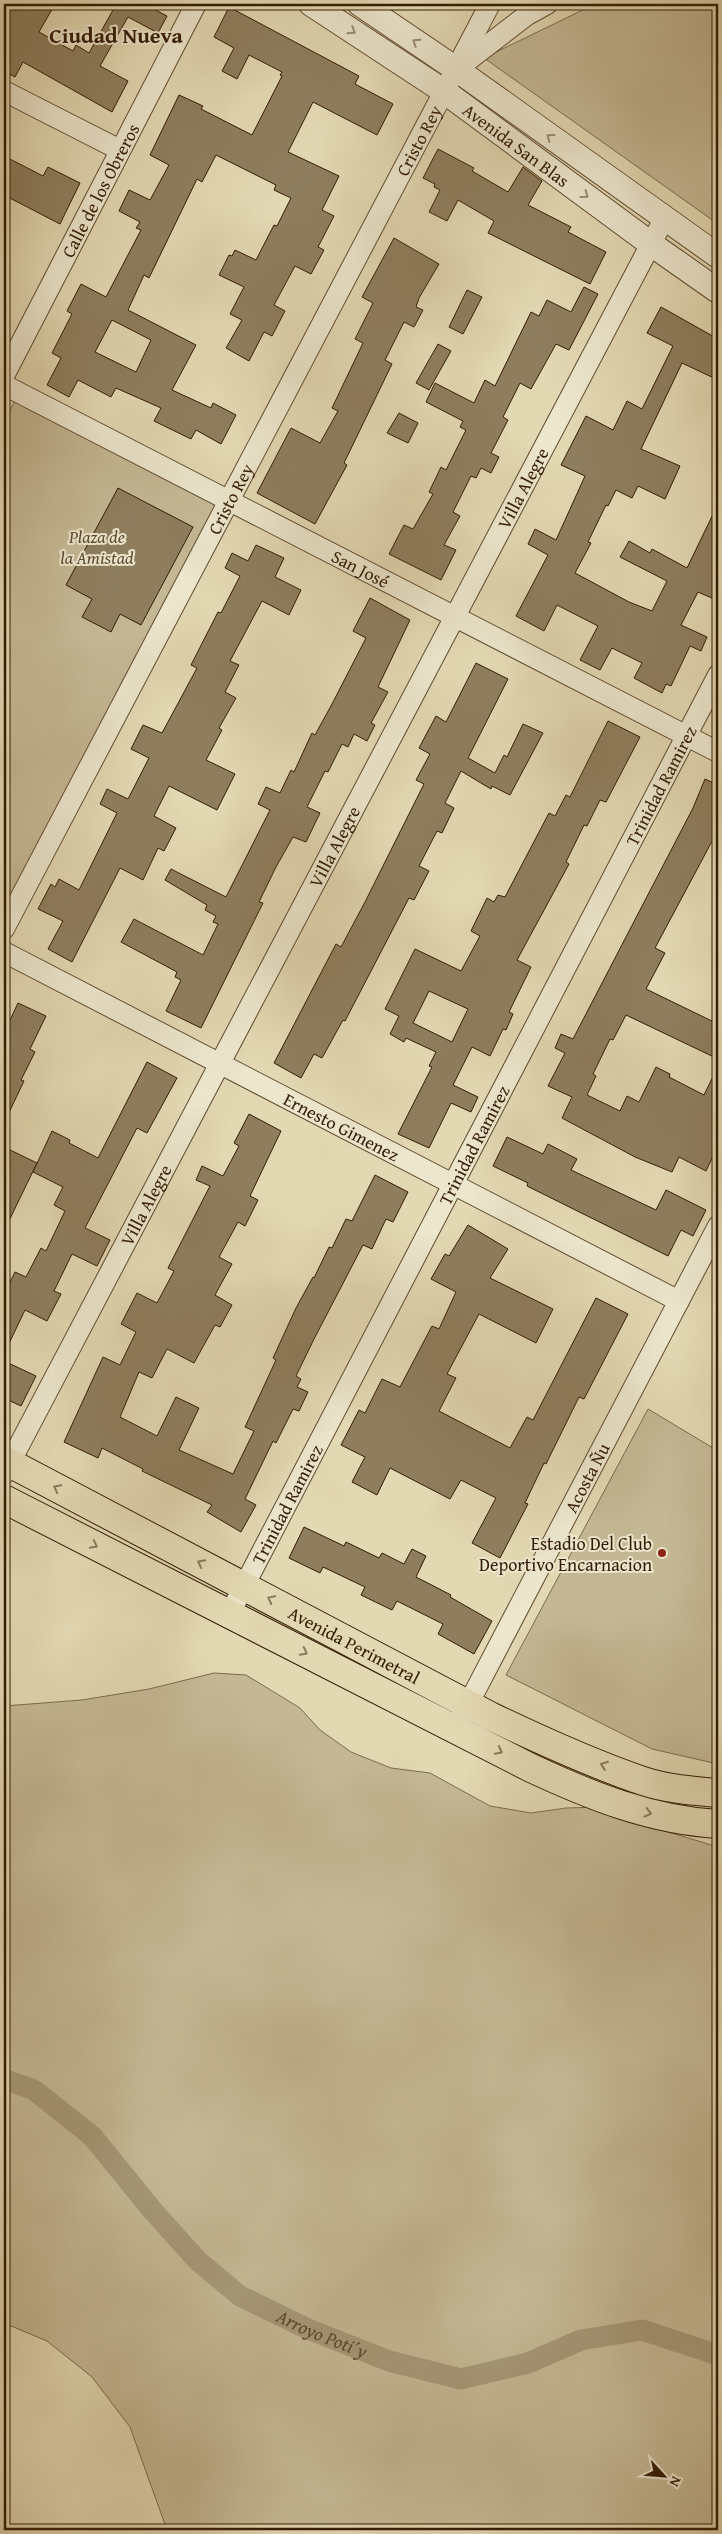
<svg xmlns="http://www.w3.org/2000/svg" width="722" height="2534" font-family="'Gentium Book Plus',serif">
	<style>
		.green { fill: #c4b894; stroke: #7c6a4c }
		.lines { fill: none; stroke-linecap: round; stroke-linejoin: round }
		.canal { stroke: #a69877; stroke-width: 21 }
		.building { fill: #8e7e5e; stroke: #331c04; fill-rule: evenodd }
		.minor-casing { stroke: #5f4b30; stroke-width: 22 }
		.tertiary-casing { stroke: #5f4b30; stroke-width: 26 }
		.primary-casing { stroke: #331c04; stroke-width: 30 }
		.minor { stroke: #ece6cd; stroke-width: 20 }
		.tertiary { stroke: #ece6cd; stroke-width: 24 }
		.primary { stroke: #e2d8b2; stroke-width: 28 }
		.oneway { stroke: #998b73 }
		.oneway2 { stroke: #8a7a5b }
		.poi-dot { fill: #8f2418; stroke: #ece6cd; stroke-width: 2 }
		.labels { text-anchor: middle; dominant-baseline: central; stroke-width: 4; stroke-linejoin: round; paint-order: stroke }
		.street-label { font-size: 18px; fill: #331c04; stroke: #ece6cd }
		.park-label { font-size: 18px; font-style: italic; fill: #5e4b2f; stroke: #ece6cd }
		.poi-label { font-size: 18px; fill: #331c04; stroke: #ece6cd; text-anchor: end }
		.water-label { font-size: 19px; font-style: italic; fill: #5b472c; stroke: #ece6cd }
		.district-label { font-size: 22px; font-weight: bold; fill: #331c04; stroke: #ece6cd }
	</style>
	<rect width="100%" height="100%" fill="#e2d8b2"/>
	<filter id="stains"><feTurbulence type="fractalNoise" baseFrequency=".004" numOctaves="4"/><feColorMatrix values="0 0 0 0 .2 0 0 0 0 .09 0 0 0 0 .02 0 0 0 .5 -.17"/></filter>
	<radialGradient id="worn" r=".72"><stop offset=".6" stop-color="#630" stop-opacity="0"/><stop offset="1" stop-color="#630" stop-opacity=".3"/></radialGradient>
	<!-- green -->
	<g class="green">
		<polygon points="595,4 718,4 718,224 484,58"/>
		<polygon points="15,401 221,506 4,928 4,421"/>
		<polygon points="648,1409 718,1451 718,1764 652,1749 506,1675"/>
		<polygon points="214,1673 246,1675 300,1708 320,1730 351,1752 391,1768 430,1773 490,1806 531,1813 566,1808 600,1807 665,1831 718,1847 718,2530 167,2530 130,2427 92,2377 47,2341 4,2323 4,1706 82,1700 149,1689"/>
	</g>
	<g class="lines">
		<!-- canal -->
		<path class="canal" id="s1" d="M4,2079L34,2090L92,2136L153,2211L198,2261L240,2296L308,2329L389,2361L461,2379L528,2363L581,2340L642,2330L718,2355"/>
	</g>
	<!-- building -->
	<g class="building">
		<polygon points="14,4 55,4 39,32 73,51 76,45 89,53 113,10 102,4 144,4 167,16 158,33 128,17 113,43 100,66 128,81 112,112 23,62 15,77 4,71 4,5 11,9"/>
		<path d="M229,7L359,76L355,84L393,104L377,135L313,102L288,152L339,176L322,210L334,216L318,247L324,250L311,274L295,266L274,305L285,311L272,336L264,332L249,361L226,348L242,320L230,314L244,287L219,275L229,255L232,256L235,250L256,260L274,225L277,226L291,198L274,190L276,185L216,155L202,182L197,179L149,278L144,275L128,310L196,345L172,390L211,408L213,403L236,415L221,444L196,430L191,439L154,421L161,408L116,388L111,397L78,380L69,397L47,385L61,358L52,353L72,314L67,311L81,284L106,297L141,230L136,228L140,222L119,211L129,190L150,200L169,165L150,155L179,95L203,106L201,109L252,135L282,76L280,75L282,72L249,55L237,79L222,71L234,48L214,37ZM112,320L151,340L136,372L95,352Z"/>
		<polygon points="438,149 474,168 472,171 508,192 523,167 542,181 528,205 571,227 568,232 606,252 590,284 488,233 494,221 458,200 447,221 429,212 440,190 434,187 435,184 423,178"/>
		<polygon points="4,156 43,176 48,167 80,183 60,224 4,195"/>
		<polygon points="394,238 439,264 419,298 416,307 423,310 414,327 404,322 385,360 392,364 344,463 347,465 315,524 257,493 291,428 320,443 338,411 332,408 363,343 355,339 373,303 362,297"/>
		<polygon points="584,287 598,294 569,350 556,344 531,389 520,383 503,417 508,420 491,453 499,457 491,473 481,468 476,478 471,476 453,512 460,516 444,545 456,550 441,580 389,554 404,525 413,529 433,494 429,492 441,467 446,470 466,430 460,427 463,421 426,402 435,383 474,403 485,380 495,386 531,312 539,316 547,300 571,312"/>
		<polygon points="467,290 482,297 463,334 449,327"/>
		<polygon points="661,307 718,339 718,380 682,363 641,449 680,466 665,499 638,486 632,498 616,490 608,506 606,505 588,542 591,543 575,573 629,602 652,611 667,581 620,557 629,541 650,553 652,549 687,568 718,504 718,591 714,599 698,592 681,625 707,637 701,651 690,646 671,686 666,684 662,693 634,678 642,663 612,648 600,670 580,660 598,626 557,605 544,631 516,616 548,555 528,544 535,529 556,540 585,476 561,465 586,416 613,430 627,401 642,409 673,346 647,333"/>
		<polygon points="438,344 451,351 429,390 416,383"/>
		<polygon points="399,413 418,423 408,443 387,433"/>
		<polygon points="118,488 193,527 141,625 120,614 111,632 82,617 92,599 66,585"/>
		<polygon points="256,545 284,558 275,577 301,590 289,615 262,601 230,661 239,665 225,692 236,698 219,728 222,730 206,760 235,774 217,810 169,786 154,816 176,828 164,851 158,848 143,880 120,868 72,962 48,949 63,921 38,909 51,884 55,887 59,879 79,890 117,813 100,804 107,789 128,799 149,758 131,749 143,725 162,733 197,668 191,665 218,612 221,613 240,576 225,568 232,553 248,561"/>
		<polygon points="370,598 410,620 378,687 388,692 371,723 375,725 367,741 354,734 348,747 342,744 328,772 325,771 307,807 320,813 306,842 293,837 276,867 259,902 263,903 201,1028 166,1011 181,980 175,977 177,972 121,942 134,919 203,955 218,924 213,922 216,916 205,910 207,905 165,880 171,869 226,897 270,810 258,804 266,787 280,793 291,770 294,772 312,733 315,735 332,704 366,638 353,631"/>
		<polygon points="476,663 508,679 468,758 495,773 504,755 507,757 523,724 543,733 510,795 492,786 491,789 461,771 445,803 454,808 442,833 437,831 419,866 429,871 414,900 409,898 345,1021 343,1020 322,1058 314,1054 301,1078 274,1063 336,944 341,947 365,902 424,784 416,780 430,754 419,748 436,716 446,722"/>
		<path d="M608,721L640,737L606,802L600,800L587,826L584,825L566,862L569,864L517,960L531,967L509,1012L513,1014L506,1030L503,1029L490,1056L472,1047L453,1085L478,1097L471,1112L451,1103L429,1148L398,1134L432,1067L429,1066L436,1052L406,1038L404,1042L390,1034L399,1016L385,1009L415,949L461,971L480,936L471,931L487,898L494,902L498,895L505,897L549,813L555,816L566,795L570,797ZM429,991L468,1009L452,1042L413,1023Z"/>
		<polygon points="705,779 718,785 718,830 655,948 665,953 646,989 718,1024 718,1059 626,1015 613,1040 610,1039 593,1074 596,1076 587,1095 620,1111 627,1096 639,1102 656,1067 670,1074 669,1077 704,1095 718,1066 718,1145 706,1171 679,1157 672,1172 635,1157 562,1118 572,1097 548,1086 565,1053 555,1048 561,1034 573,1039 693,808"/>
		<polygon points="18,1003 46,1016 30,1049 35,1052 21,1080 24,1081 4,1123 4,1033"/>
		<polygon points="147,1062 177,1078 147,1133 137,1128 85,1228 110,1240 97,1266 72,1254 54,1291 61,1294 47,1321 25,1310 4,1354 4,1294 15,1272 26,1277 41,1248 46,1251 65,1211 54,1205 63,1187 33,1172 52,1131 70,1140 69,1143 98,1158"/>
		<polygon points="249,1114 281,1131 250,1196 258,1200 245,1226 238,1222 219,1257 232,1264 215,1295 232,1305 220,1327 215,1325 194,1363 167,1349 152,1378 139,1372 120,1417 157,1436 176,1397 199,1408 179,1450 233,1474 254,1431 245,1427 276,1360 273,1358 296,1308 313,1277 314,1278 329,1247 332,1248 346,1219 352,1221 375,1175 408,1192 393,1222 386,1219 372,1249 363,1245 314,1339 296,1376 301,1379 297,1387 308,1392 299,1411 293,1409 276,1443 273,1441 245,1499 256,1505 241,1532 207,1512 212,1505 142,1471 143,1469 102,1448 98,1458 64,1442 103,1357 120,1365 136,1332 121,1324 137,1293 157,1303 174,1271 168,1268 210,1186 196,1180 202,1166 223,1176 239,1146 234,1143"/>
		<polygon points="507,1137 543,1154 548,1144 577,1159 571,1170 656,1210 666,1190 706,1210 693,1236 681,1230 668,1256 527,1186 528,1183 493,1166"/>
		<polygon points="4,1147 37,1163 4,1231"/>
		<polygon points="468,1225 508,1249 490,1278 553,1309 536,1343 479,1314 447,1374 456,1378 439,1411 510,1448 527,1417 533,1420 596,1298 628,1314 584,1399 579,1397 546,1464 544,1463 525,1503 528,1504 500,1558 472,1543 496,1498 461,1480 450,1499 390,1468 377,1495 352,1482 365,1457 341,1445 359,1410 365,1413 382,1379 400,1387 432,1326 439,1329 456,1292 431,1279 445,1254 449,1256"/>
		<polygon points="4,1361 36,1376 21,1406 4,1398"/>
		<polygon points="304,1527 344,1546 346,1542 379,1558 382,1553 404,1564 412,1549 426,1556 416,1577 451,1595 450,1597 492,1621 474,1654 438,1634 443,1624 397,1601 392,1610 361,1595 365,1587 323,1567 320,1573 289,1558"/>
	</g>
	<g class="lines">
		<defs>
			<g id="minor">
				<polyline points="462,65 527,15 547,4"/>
				<polyline points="4,91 120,150"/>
				<path id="s2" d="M4,376L196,4"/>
				<path id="s3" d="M4,385L718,752"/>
				<path id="s4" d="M4,929L490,4"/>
				<path id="s5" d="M4,952L679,1301"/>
				<path id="s6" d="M4,1474L664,219"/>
				<path id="s7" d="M229,1615L718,675"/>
				<path id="s8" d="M462,1716L718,1226"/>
			</g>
			<g id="tertiary">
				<path id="s9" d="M311,4L445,92L651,244L718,291"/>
				<polyline points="360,4 456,69 718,256"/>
			</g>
			<g id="primary">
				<path id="s10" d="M4,1460L490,1716C540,1740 590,1763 643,1781C667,1789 693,1791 718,1793"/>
				<path d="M4,1499L531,1768C591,1796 651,1820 718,1824"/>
			</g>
		</defs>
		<!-- minor casing -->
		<use href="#minor" class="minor-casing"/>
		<!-- tertiary casing -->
		<use href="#tertiary" class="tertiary-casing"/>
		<!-- primary casing -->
		<use href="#primary" class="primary-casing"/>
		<!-- minor -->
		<use href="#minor" class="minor"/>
		<!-- tertiary -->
		<use href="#tertiary" class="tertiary"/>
		<!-- primary -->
		<use href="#primary" class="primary"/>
	</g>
	<!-- one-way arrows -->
	<defs><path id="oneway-chevron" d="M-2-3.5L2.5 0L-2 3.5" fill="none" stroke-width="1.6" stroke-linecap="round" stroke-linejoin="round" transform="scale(1.25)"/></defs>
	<g class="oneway">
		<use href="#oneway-chevron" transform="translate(352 31) rotate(33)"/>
		<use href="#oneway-chevron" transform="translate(416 42) rotate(-146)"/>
		<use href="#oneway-chevron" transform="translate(550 137) rotate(-144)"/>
		<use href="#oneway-chevron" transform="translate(585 195) rotate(36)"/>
	</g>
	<g class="oneway2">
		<use href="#oneway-chevron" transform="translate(57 1488) rotate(-152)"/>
		<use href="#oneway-chevron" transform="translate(94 1545) rotate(27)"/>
		<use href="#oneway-chevron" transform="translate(201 1563) rotate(-152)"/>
		<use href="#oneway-chevron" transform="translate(271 1599) rotate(-154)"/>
		<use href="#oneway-chevron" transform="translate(304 1652) rotate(27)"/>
		<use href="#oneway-chevron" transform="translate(499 1751) rotate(28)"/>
		<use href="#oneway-chevron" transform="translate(604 1765) rotate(-159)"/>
		<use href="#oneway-chevron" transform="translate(648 1813) rotate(16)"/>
	</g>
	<!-- markers -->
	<circle class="poi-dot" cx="662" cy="1553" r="5"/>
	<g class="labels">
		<!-- street labels -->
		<g class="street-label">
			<text stroke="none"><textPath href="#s4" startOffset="891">Cristo Rey</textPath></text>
			<text stroke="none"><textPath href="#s9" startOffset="249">Avenida San Blas</textPath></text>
			<text stroke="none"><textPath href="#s2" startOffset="209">Calle de los Obreros</textPath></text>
			<text stroke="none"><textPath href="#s6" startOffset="1114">Villa Alegre</textPath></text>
			<text stroke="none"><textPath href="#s4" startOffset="486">Cristo Rey</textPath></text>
			<text stroke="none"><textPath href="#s3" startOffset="401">San José</textPath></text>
			<text stroke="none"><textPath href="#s7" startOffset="935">Trinidad Ramirez</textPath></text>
			<text stroke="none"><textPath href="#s6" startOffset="709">Villa Alegre</textPath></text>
			<text stroke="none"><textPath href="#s5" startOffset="380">Ernesto Gimenez</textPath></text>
			<text stroke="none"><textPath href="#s7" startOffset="530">Trinidad Ramirez</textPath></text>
			<text stroke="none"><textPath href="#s6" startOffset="304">Villa Alegre</textPath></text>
			<text stroke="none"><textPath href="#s8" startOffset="269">Acosta Ñu</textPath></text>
			<text stroke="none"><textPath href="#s7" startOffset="125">Trinidad Ramirez</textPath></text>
			<text stroke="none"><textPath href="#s10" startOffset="396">Avenida Perimetral</textPath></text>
		</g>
		<!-- park labels -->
		<g class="park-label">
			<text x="97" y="536">Plaza de<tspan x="97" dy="21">la Amistad</tspan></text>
		</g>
		<!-- poi labels -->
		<g class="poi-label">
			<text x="652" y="1543">Estadio Del Club<tspan x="652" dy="21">Deportivo Encarnacion</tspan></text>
		</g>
		<!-- water labels -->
		<g class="water-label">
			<text stroke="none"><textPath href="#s1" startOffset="415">Arroyo Poti´y</textPath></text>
		</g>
		<!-- district labels -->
		<g class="district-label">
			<text x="116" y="35">Ciudad Nueva</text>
		</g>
	</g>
	<!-- margin -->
	<rect width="722" height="2534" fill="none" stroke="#e2d8b2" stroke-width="20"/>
	<rect x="5" y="5" width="712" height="2524" fill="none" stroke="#331c04" stroke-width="2.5"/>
	<rect x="10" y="10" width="702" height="2514" fill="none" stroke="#331c04"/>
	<!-- north arrow -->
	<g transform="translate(664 2476) rotate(116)" stroke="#ece6cd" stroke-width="4" paint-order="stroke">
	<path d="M0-4L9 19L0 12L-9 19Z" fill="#331c04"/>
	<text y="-8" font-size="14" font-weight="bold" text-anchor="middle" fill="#331c04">N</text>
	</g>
	<rect width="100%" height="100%" filter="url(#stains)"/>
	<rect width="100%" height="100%" fill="url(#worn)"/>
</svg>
